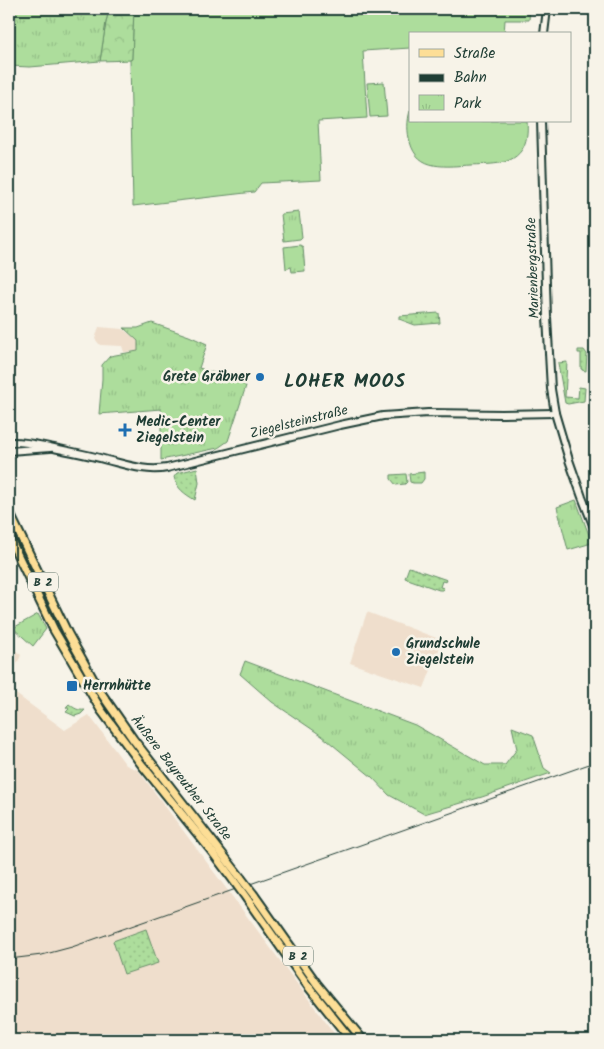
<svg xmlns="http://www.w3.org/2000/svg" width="604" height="1049" font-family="Kalam,sans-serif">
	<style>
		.built { fill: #efdecc }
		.grass { fill: url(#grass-dots); stroke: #668d68 }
		.forest { fill: url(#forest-crowns); stroke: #668d68 }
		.park { fill: url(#park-tufts); stroke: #668d68 }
		.garden { fill: #addd9c; stroke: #668d68 }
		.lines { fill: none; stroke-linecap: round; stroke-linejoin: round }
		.secondary-casing { stroke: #1f3d34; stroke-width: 10 }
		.primary-casing { stroke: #1f3d34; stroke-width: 11 }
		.secondary { stroke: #f7f3e8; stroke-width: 6 }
		.primary { stroke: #fdde96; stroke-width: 7 }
		.rail { stroke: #1f3d34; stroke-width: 1 }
		.primary-bridge-casing { stroke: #1f3d34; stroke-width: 11; stroke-linecap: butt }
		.primary-bridge { stroke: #fdde96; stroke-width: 7 }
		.poi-dot { fill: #1f6fb2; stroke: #f7f3e8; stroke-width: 2 }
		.labels { text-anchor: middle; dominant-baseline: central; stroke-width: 5; stroke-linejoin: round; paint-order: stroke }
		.shield { fill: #f7f3e8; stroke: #60746a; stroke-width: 1 }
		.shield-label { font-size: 12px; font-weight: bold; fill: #1f3d34 }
		.street-label { font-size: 14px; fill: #1f3d34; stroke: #f7f3e8 }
		.poi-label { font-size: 14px; font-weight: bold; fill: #1f3d34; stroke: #f7f3e8; text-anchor: start }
		.district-label { font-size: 19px; font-weight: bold; letter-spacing: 1px; fill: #1f3d34; stroke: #f7f3e8 }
	</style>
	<defs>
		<pattern id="grass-dots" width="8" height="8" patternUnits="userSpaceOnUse" patternTransform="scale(1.25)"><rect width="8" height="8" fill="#addd9c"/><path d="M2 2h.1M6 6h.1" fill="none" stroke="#94bf87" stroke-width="1.8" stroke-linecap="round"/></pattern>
		<pattern id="forest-crowns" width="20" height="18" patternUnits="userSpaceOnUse" patternTransform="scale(1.25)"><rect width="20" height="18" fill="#addd9c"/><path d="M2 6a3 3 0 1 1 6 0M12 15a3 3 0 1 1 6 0" fill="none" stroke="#94bf87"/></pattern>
		<pattern id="park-tufts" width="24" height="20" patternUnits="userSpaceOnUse" patternTransform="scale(1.25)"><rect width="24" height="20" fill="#addd9c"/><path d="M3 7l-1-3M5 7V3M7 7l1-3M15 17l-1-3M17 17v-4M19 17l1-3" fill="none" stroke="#94bf87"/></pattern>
	</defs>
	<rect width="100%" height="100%" fill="#f7f3e8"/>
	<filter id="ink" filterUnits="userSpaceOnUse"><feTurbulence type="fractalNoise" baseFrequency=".02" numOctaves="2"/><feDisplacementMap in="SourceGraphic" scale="10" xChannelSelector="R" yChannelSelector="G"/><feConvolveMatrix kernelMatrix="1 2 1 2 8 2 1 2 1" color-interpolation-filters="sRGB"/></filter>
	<g filter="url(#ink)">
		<!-- built -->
		<g class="built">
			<polygon points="99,327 123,329 138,341 138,351 124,352 122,346 100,345 95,339"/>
			<polygon points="367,612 439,639 442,642 424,688 350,663"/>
			<polygon points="9,645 21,655 9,682"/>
			<polygon points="9,689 65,730 89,715 126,765 138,770 339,1040 9,1040"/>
		</g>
		<!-- grass -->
		<g class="grass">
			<polygon points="439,313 440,323 415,325 399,319 399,316"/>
			<polygon points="578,350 584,350 587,354 586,371 582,370 582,369 581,369 581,353 578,353"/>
			<polygon points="567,362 565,397 578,398 579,387 585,388 584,401 568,404 565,403 558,363"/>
			<path d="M197,468L199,483L195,500C185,494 177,489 174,477L177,473Z"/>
			<polygon points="424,472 424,479 421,483 413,483 410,482 409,474"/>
			<polygon points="406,474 407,482 405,484 396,485 391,479 391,475"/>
			<polygon points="9,523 24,549 60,624 55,627 9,531"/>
			<polygon points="409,567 447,580 446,582 442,581 440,587 444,588 442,590 439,590 405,578"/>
			<polygon points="67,640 97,692 94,693 64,642"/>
			<path d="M69,704C74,708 78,711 85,710L81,714L75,716L66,712L69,709L66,707Z"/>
			<polygon points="246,889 330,1005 327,1007 244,890"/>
			<polygon points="146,929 158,963 124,974 113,941"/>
		</g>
		<!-- forest -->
		<polygon class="forest" points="109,9 134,9 132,60 100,61 106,22"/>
		<!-- park -->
		<g class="park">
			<polygon points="9,9 109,9 106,22 100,61 30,67 9,66"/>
			<polygon points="299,212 302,237 300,239 284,241 281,214"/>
			<polygon points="300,245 303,247 305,271 292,272 291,267 286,269 284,247"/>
			<polygon points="152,323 189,336 207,344 199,368 233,379 246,386 228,441 218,448 161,460 161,409 99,414 102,379 102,365 110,356 138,351 138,341 124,328 138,328"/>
			<polygon points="576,500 592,543 568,550 557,507"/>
			<polygon points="38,614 46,629 33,646 13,628"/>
			<polygon points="245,661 415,725 485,765 505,765 517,749 512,727 533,735 544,768 551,773 482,797 424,814 389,795 372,777 322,736 272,702 240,674"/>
		</g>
		<!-- garden -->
		<g class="garden">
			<polygon points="134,9 530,9 529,20 505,20 504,34 410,34 410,48 363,51 367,118 318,121 321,180 261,183 254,192 133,206 130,60 132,59"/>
			<polygon points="384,82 387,116 370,117 367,83"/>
			<path d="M410,111V121H527C528,131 527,143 521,151C510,166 488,164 471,165C447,166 418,172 410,142C407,132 407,121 410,111Z"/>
		</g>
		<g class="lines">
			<defs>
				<g id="secondary">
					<polyline points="544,34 547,9"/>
					<polyline points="541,121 547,317 551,389 555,413 569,460 582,497 595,530"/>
					<path d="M9,442C25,441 39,445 54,448C72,452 90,455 107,460C127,465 147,472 167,468L340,425L383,416L428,413L502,414L555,413"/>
					<polyline points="9,451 50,448"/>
				</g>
				<g id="primary">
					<polyline points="9,512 68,634 99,690 133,739 241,878"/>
					<polyline points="9,537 54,630 101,710 142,765 210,849 234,881"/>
					<polyline points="254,895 317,984 363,1040"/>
					<polyline points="247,899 308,986 351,1040"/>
				</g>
			</defs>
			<!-- secondary casing -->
			<use href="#secondary" class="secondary-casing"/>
			<!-- primary casing -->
			<use href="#primary" class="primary-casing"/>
			<!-- secondary -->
			<use href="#secondary" class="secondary"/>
			<!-- primary -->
			<use href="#primary" class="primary"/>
			<!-- rail -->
			<polyline class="rail" points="9,959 42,955 72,947 595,762"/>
			<defs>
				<g id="primary-bridge">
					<polyline points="241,878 254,895"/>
					<polyline points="234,881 247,899"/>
				</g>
			</defs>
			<!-- primary-bridge casing -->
			<use href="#primary-bridge" class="primary-bridge-casing"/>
			<!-- primary-bridge -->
			<use href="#primary-bridge" class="primary-bridge"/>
		</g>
	</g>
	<!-- markers -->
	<g class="poi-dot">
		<circle cx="260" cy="377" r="5"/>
		<path d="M122.5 422.5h5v5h5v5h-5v5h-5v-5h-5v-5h5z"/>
		<circle cx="396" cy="652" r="5"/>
		<rect x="66" y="680" width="12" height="12" rx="2.5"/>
	</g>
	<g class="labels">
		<!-- shield labels -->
		<g class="shield">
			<rect x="28" y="572.5" width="30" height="19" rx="4"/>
			<rect x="283" y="946.5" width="30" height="19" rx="4"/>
		</g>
		<g class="shield-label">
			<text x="43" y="582">B 2</text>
			<text x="298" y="956">B 2</text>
		</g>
		<!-- street labels -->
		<g class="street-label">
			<text transform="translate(533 268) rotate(-92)">Marienbergstraße</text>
			<text transform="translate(299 422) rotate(-14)">Ziegelsteinstraße</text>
			<text transform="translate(181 778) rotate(52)">Äußere Bayreuther Straße</text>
		</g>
		<!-- poi labels -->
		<g class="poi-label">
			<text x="250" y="377" text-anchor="end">Grete Gräbner</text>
			<text x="136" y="422">Medic-Center<tspan x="136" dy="16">Ziegelstein</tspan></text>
			<text x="406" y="644">Grundschule<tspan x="406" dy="16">Ziegelstein</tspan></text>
			<text x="83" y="686">Herrnhütte</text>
		</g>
		<!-- district labels -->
		<g class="district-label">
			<text x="345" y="382">LOHER MOOS</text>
		</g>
	</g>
	<!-- margin -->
	<rect width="604" height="1049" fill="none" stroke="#f7f3e8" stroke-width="30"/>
	<rect x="15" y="15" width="574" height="1019" fill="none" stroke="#1f3d34" stroke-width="2" filter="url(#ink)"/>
	<!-- legend -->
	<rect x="409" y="32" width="162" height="90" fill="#f7f3e8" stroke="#a1aaa0"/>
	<rect x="419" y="49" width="25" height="8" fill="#fdde96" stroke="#a1aaa0"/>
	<text x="454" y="58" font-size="15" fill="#1f3d34">Straße</text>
	<rect x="419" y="74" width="25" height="8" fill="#1f3d34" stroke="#a1aaa0"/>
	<text x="454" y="82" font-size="15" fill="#1f3d34">Bahn</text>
	<rect x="419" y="95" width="25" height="15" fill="url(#park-tufts)" stroke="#a1aaa0"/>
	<text x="454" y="108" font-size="15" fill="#1f3d34">Park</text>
</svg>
